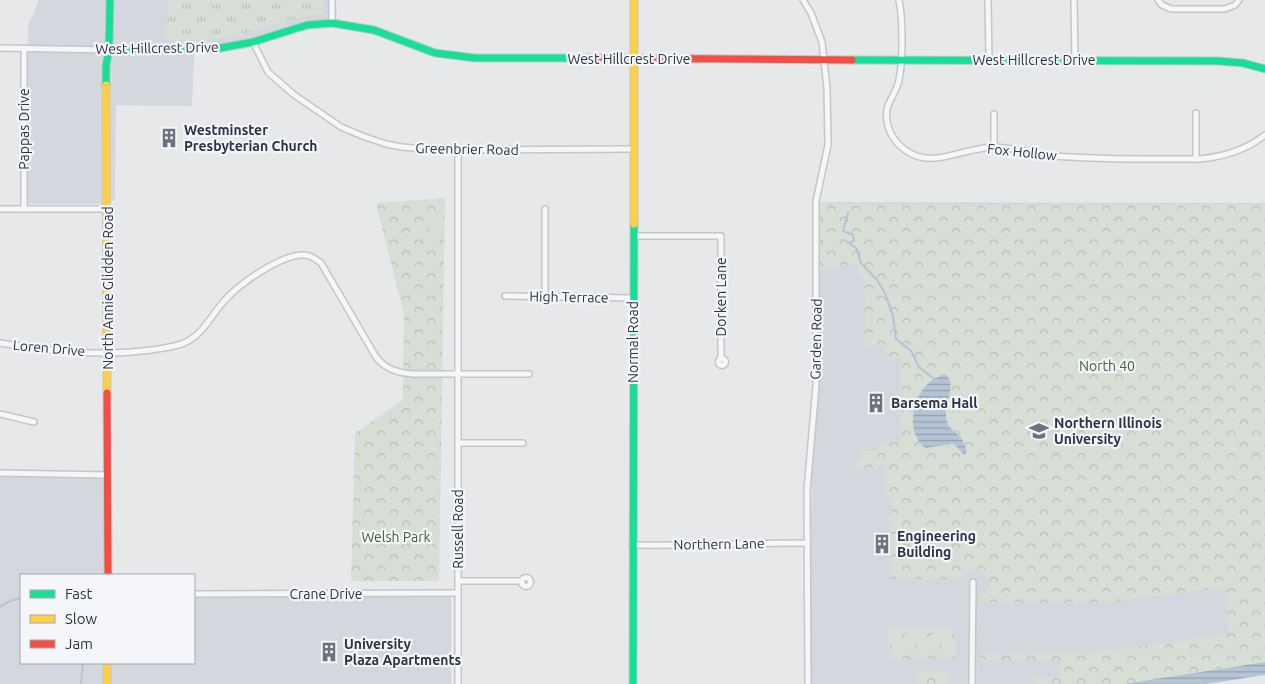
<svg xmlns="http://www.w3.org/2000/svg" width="1265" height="684" font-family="Ubuntu,sans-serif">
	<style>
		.built { fill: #d4d7dd }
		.grass { fill: url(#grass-tufts) }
		.park { fill: url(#park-crowns) }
		.pitch { fill: #d6ded6 }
		.water { fill: url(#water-rules) }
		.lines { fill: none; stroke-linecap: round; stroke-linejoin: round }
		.stream { stroke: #b4c4d5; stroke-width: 2 }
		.street-casing { stroke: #c4c6c8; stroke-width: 8 }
		.fast-casing { stroke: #c4c6c8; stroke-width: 9 }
		.slow-casing { stroke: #c4c6c8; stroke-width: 9 }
		.jam-casing { stroke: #c4c6c8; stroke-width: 9 }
		.street { stroke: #f5f6f7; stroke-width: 5 }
		.fast { stroke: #16e098; stroke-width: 7 }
		.slow { stroke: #ffcf43; stroke-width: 7 }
		.jam { stroke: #f24e42; stroke-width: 7 }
		.labels { text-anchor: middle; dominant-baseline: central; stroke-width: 4.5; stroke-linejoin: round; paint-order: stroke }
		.street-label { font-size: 14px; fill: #2b3445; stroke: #f4f6f9 }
		.poi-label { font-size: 14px; font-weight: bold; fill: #2b3445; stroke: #f4f6f9; text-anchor: start }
		.park-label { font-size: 14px; fill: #3f6138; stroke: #f4f6f9 }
	</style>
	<defs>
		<pattern id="grass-tufts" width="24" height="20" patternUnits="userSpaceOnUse" patternTransform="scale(1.25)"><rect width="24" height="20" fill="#d6ded6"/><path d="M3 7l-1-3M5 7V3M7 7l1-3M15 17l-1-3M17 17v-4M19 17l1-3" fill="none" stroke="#b8bfb9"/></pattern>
		<pattern id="park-crowns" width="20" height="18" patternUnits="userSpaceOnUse" patternTransform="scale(1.25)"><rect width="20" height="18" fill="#d6ded6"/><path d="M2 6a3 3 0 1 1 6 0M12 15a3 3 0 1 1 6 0" fill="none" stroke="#b8bfb9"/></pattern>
		<pattern id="water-rules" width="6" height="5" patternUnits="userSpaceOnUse" patternTransform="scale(1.25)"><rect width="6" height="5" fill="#b4c4d5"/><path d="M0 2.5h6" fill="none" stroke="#93a0af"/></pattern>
	</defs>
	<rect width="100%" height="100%" fill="#e6e8ea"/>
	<!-- built -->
	<g class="built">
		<polygon points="39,0 336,0 337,27 299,31 244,49 194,54 192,106 116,105 115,200 101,204 28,204 28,26"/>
		<polygon points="817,202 1265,203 1265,660 1075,684 808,684"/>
		<polygon points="0,474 108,475 108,575 21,575 21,663 194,663 194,595 451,597 451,684 0,684"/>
	</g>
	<!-- grass -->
	<path class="grass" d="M168,0H323V14C293,16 266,28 237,35C213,40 191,40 167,40Z"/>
	<!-- park -->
	<g class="park">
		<polygon points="445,198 439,581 351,581 355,433 403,400 404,314 376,203"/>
		<path d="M817,202L848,204L985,205L1265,204V662L1123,684H1036L1035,677H1060V660H980L979,654L1089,653L1229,634L1226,587L1109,602L1069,603L979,602V597L990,585L989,579H987C983,570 975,567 966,571L958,579H891V524L887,523L888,513L891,512V498H887V469L884,465L881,464L877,467L876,469L857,470L858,457H863V451H877L878,443L901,442V406H893V396L901,395V359H888L883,346H865L864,277L860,276L857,265H839L838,269L817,270Z"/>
		<polygon points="889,628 953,628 955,630 955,657 953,659 889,659 888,630"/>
		<polygon points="921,671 946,671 948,672 948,684 919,684 919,673"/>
	</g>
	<!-- pitch -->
	<g class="pitch">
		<polygon points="430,216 443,216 443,236 430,237"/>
		<rect x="892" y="634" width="9" height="20"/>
		<rect x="904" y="634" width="10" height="20"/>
		<rect x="917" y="634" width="10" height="20"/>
		<rect x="930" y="634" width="9" height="20"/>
		<rect x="942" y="634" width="10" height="20"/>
	</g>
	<!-- water -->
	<g class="water">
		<path d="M945,375C957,382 946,401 946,412C945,429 953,428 961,438C964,442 965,447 967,452L964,455L955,445L951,444L926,448C901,430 915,380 945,375Z"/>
		<polygon points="1265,662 1265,675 1206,684 1123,684"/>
	</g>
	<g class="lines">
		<!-- stream -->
		<g class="stream">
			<polyline points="848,213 843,231 853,235 854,241 849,243 857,249 861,263 877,280 885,293 893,316 896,339 911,351 919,367 934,379"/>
			<polyline points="0,607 10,601 21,598"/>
			<polyline points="81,684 83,663"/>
		</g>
		<defs>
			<g id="street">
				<polyline points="803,0 811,13 822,42 827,88 828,145 816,201 816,386 807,490 808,684"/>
				<path d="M899,0C903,20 903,60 899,80C895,99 882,103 888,126C892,141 905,153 920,157C940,163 971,147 994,147C1015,148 1034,154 1055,156C1102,160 1151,159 1199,159C1223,157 1246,150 1265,135"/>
				<polyline points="988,0 989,60"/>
				<polyline points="1074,0 1075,61"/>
				<polyline points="1158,0 1162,5 1171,9 1225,9 1235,5 1239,0"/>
				<polyline points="332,23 332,0"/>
				<polyline points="253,42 268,72 293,94 341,127 365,137 386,144 402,147 438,150 633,149"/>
				<polyline points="0,48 109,50"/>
				<polyline points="24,48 24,209"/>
				<polyline points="994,114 994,147"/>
				<polyline points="1196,159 1196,113"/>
				<polyline points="0,209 108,209"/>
				<polyline points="545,209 545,297"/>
				<polyline points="633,236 721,236 721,358"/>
				<polyline points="505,296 633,298"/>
				<path d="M0,343C51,351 101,357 151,350C163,348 178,347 188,341C205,332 213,312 226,299C241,283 283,253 305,255C312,256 316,259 321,263L376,357C386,370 399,373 414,374H529"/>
				<circle cx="722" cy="362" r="3.5"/>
				<polyline points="0,414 34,422"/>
				<polyline points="459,443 523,443"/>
				<polyline points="0,473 108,475"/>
				<path d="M632,545C690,546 748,543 806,543"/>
				<circle cx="526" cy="582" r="4.5"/>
				<polyline points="458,581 522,581"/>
				<polyline points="194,594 458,593"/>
				<polyline points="458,684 458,150"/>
				<polyline points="972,684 973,582"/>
			</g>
			<g id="fast">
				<polyline points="109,50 215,49 253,42 307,25 332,23 374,30 435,53 475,58 593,58"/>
				<polyline points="852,60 1218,61 1243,63 1265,69"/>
				<polyline points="106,85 106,66 109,50 110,0"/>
				<polyline points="633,684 634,224"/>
			</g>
			<g id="slow">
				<polyline points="106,85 107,393"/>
				<polyline points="634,224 634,0"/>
				<polyline points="107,663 107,684"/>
			</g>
			<g id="jam">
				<polyline points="593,58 852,60"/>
				<polyline points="107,393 108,575"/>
			</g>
		</defs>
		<!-- street casing -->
		<use href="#street" class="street-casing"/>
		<!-- fast casing -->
		<use href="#fast" class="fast-casing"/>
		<!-- slow casing -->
		<use href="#slow" class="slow-casing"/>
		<!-- jam casing -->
		<use href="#jam" class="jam-casing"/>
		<!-- street -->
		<use href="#street" class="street"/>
		<!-- fast -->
		<use href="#fast" class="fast"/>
		<!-- slow -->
		<use href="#slow" class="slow"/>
		<!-- jam -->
		<use href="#jam" class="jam"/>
	</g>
	<!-- icons -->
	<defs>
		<symbol id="building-bare" viewBox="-9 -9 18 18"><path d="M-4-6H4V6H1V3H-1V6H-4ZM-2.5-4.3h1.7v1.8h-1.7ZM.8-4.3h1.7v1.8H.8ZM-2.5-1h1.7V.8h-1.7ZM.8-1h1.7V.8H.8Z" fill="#6c737f" stroke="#f4f6f9" stroke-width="2.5" paint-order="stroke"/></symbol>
		<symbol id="university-bare" viewBox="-9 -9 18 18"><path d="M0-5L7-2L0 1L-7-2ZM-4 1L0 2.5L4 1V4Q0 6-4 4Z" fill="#6c737f" stroke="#f4f6f9" stroke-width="2.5" paint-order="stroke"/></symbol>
	</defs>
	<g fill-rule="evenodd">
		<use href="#building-bare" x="155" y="124" width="28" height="28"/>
		<use href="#building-bare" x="862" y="389" width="28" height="28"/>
		<use href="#university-bare" x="1025" y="417" width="28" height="28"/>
		<use href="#building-bare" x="868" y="530" width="28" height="28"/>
		<use href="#building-bare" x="315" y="638" width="28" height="28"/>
	</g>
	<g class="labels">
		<!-- street labels -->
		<g class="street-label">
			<text transform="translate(157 48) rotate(-1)">West Hillcrest Drive</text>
			<text x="629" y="59">West Hillcrest Drive</text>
			<text x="1034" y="60">West Hillcrest Drive</text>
			<text transform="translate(24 129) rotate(-90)">Pappas Drive</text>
			<text transform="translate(467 149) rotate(1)">Greenbrier Road</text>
			<text transform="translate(1022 152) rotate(6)">Fox Hollow</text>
			<text transform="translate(108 288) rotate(-90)">North Annie Glidden Road</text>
			<text transform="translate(569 297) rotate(1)">High Terrace</text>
			<text transform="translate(721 297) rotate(-90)">Dorken Lane</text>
			<text transform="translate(816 339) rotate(-89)">Garden Road</text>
			<text transform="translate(633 342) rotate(-90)">Normal Road</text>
			<text transform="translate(49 348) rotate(5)">Loren Drive</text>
			<text transform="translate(458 529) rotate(-90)">Russell Road</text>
			<text transform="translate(719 544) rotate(-1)">Northern Lane</text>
			<text x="326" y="594">Crane Drive</text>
		</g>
		<!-- poi labels -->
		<g class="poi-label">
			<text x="184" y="130">Westminster<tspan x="184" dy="16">Presbyterian Church</tspan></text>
			<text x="891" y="403">Barsema Hall</text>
			<text x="1054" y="423">Northern Illinois<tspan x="1054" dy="16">University</tspan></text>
			<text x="897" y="536">Engineering<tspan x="897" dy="16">Building</tspan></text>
			<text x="344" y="644">University<tspan x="344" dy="16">Plaza Apartments</tspan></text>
		</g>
		<!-- park labels -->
		<g class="park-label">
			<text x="1107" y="366">North 40</text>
			<text x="396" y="537">Welsh Park</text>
		</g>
	</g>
	<!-- legend -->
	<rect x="20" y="574" width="175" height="90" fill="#f4f6f9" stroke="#a4a8b1"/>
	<rect x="30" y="590" width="25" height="8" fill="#16e098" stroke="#a4a8b1"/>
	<text x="65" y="599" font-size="15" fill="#2b3445">Fast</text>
	<rect x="30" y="615" width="25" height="8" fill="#ffcf43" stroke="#a4a8b1"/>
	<text x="65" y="624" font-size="15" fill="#2b3445">Slow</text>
	<rect x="30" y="640" width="25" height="8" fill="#f24e42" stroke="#a4a8b1"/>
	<text x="65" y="649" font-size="15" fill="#2b3445">Jam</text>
</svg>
